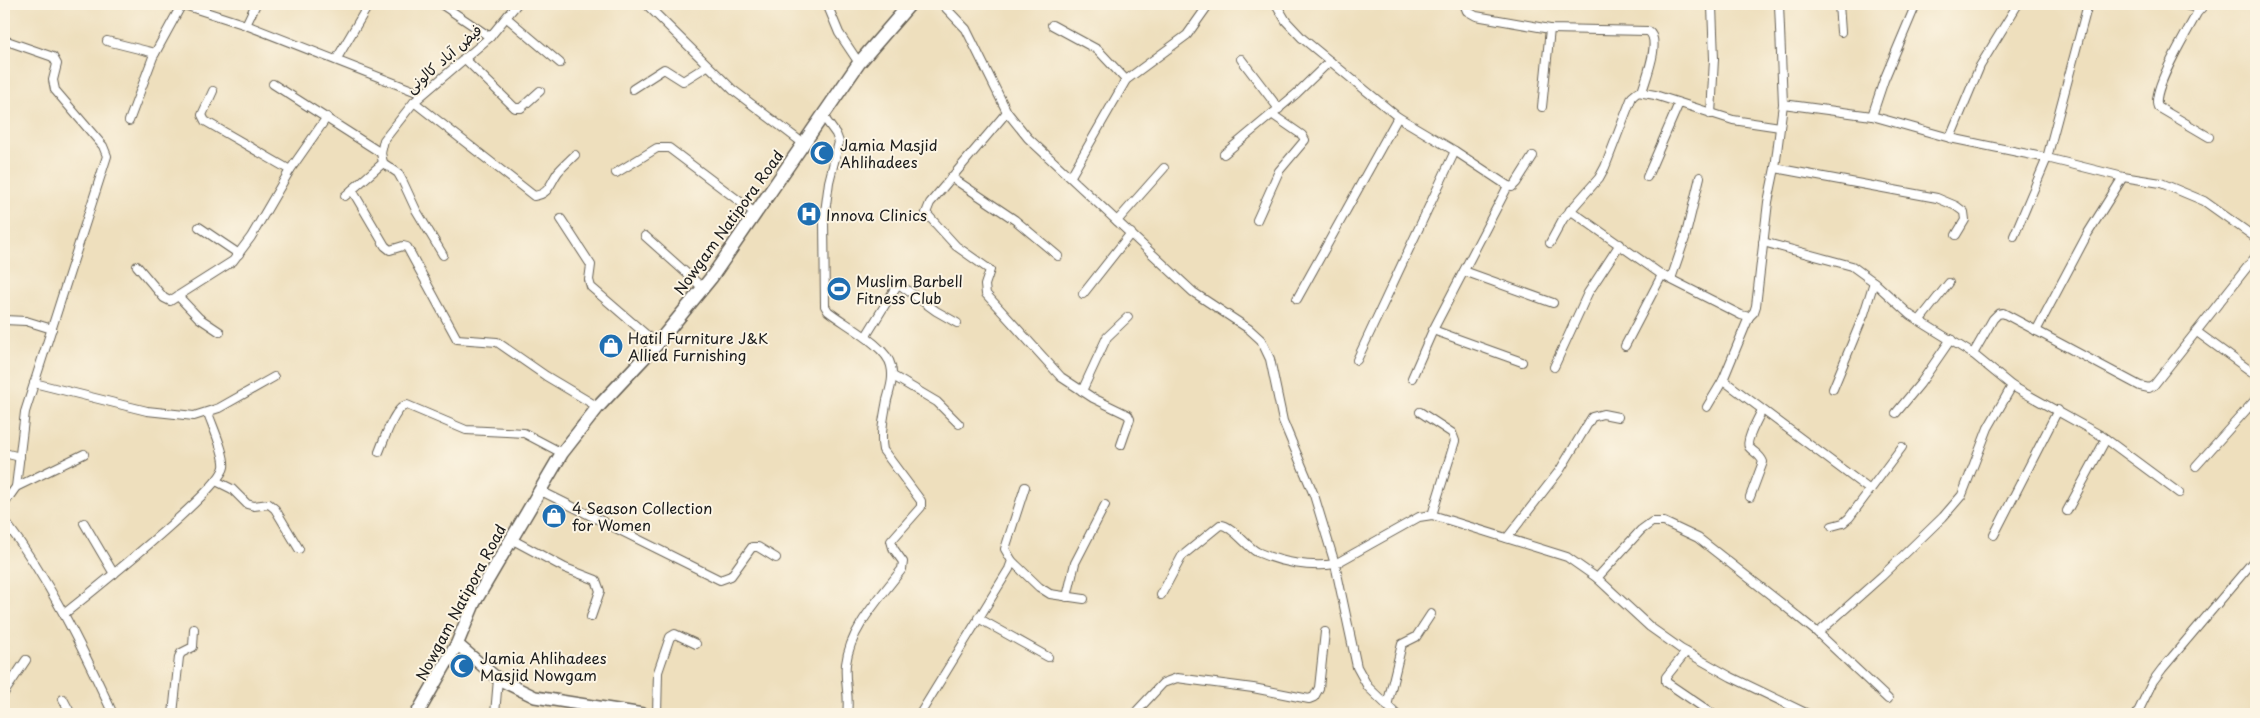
<svg xmlns="http://www.w3.org/2000/svg" width="2260" height="718" font-family="'Playpen Sans','Playpen Sans Arabic',sans-serif">
	<style>
		.lines { fill: none; stroke-linecap: round; stroke-linejoin: round }
		.minor-casing { stroke: #666054; stroke-width: 10 }
		.secondary-casing { stroke: #666054; stroke-width: 14 }
		.primary-casing { stroke: #666054; stroke-width: 15 }
		.minor { stroke: #fff; stroke-width: 8 }
		.secondary { stroke: #fff; stroke-width: 11 }
		.primary { stroke: #fff; stroke-width: 12 }
		.labels { text-anchor: middle; dominant-baseline: central; stroke-width: 4; stroke-linejoin: round; paint-order: stroke }
		.street-label { font-size: 15px; fill: #1c1c1c; stroke: #fcf5e5 }
		.poi-label { font-size: 15px; fill: #1c1c1c; stroke: #fcf5e5; text-anchor: start }
	</style>
	<rect width="100%" height="100%" fill="#fcf5e5"/>
	<filter id="ink" filterUnits="userSpaceOnUse"><feTurbulence type="fractalNoise" baseFrequency=".02" numOctaves="2"/><feDisplacementMap in="SourceGraphic" scale="10" xChannelSelector="R" yChannelSelector="G"/><feConvolveMatrix kernelMatrix="1 2 1 2 8 2 1 2 1" color-interpolation-filters="sRGB"/></filter>
	<filter id="wash" filterUnits="userSpaceOnUse"><feTurbulence type="fractalNoise" baseFrequency=".0096" numOctaves="4" result="noise"/><feDisplacementMap in="SourceGraphic" scale="20" xChannelSelector="R" yChannelSelector="G"/><feGaussianBlur stdDeviation="1.12" result="paint"/><feColorMatrix in="noise" values="0 0 0 0 0 0 0 0 0 0 0 0 0 0 0 0 0 1.4 0 .05"/><feComposite in="paint" operator="in"/></filter>
	<g filter="url(#wash)">
		<rect width="100%" height="100%" fill="#eedfbd"/>
	</g>
	<g filter="url(#ink)">
		<g class="lines">
			<defs>
				<g id="minor">
					<polyline points="181,4 246,25 422,94"/>
					<polyline points="441,4 490,37"/>
					<polyline points="646,4 733,90 804,144"/>
					<polyline points="827,4 839,33 859,63"/>
					<polyline points="942,4 966,29 1007,112 1028,138 1193,292 1249,329 1261,340 1270,359 1283,421 1314,495 1335,564 1357,667 1368,687 1396,714"/>
					<polyline points="1276,4 1286,21 1302,38 1398,117 1455,151 1508,186 1512,187 1516,183 1533,156"/>
					<path d="M1464,4L1467,11L1476,16L1550,29L1648,31C1662,39 1646,78 1642,92"/>
					<polyline points="1839,4 1841,32"/>
					<polyline points="2181,4 2200,9"/>
					<path d="M2205,4L2197,13C2188,31 2150,91 2158,107L2209,137"/>
					<polyline points="507,18 560,63"/>
					<polyline points="246,25 256,4"/>
					<polyline points="1052,25 1098,50 1126,80"/>
					<polyline points="4,40 53,57 57,64 53,80 55,90 103,146 107,156 25,412 16,487 4,504"/>
					<polyline points="107,41 155,53"/>
					<polyline points="464,58 515,108 521,108 540,91"/>
					<polyline points="1241,59 1279,109"/>
					<polyline points="336,60 369,4"/>
					<polyline points="273,84 381,153"/>
					<polyline points="633,89 664,69 683,81 707,66"/>
					<polyline points="213,91 202,115 205,121 290,170"/>
					<path d="M414,102L534,196C550,194 550,183 558,172C563,166 570,160 575,155"/>
					<polyline points="1783,104 1872,116 1950,138 2047,158 2123,177 2161,183 2204,201 2256,238"/>
					<polyline points="1542,107 1550,29"/>
					<polyline points="1007,112 930,203 926,213 956,246 990,270 985,285 986,294 1061,377 1093,398 1128,415 1130,419 1121,445"/>
					<polyline points="1711,114 1714,59 1712,6"/>
					<path d="M823,116L836,134L839,142L829,182L824,220L825,306L828,311C844,324 887,346 891,366C894,378 890,389 887,400C884,416 880,434 883,450L921,501V507L891,541L893,548L903,562L902,569C881,597 850,628 846,664C844,681 850,696 847,714"/>
					<polyline points="1872,116 1884,80 1916,4"/>
					<polyline points="129,121 153,57 182,4"/>
					<polyline points="1950,138 1980,66 2018,4"/>
					<polyline points="1224,154 1296,94 1330,61"/>
					<polyline points="383,163 381,153 384,140 414,102 490,37 517,4"/>
					<polyline points="383,163 398,173 403,182 416,210 443,255"/>
					<polyline points="1775,168 1937,198 1956,206 1964,212 1965,220 1956,235"/>
					<polyline points="616,173 657,148 669,148 755,213"/>
					<polyline points="1071,176 1126,80 1187,35 1209,4"/>
					<polyline points="951,177 1015,220 1058,256"/>
					<polyline points="1647,177 1679,103"/>
					<polyline points="352,190 385,246 390,250 403,246 407,247 457,339 497,342 546,376 598,407"/>
					<polyline points="345,196 383,163"/>
					<polyline points="1570,210 1662,275 1741,315 1749,317 1754,312 1756,306 1768,202 1775,168 1783,104 1779,4"/>
					<polyline points="561,219 591,265 589,280 591,287 657,344"/>
					<polyline points="1257,220 1279,171 1305,140 1302,135 1273,115"/>
					<polyline points="1117,221 1164,168"/>
					<polyline points="199,227 239,254"/>
					<polyline points="645,236 703,288"/>
					<polyline points="2014,236 2047,158 2088,4"/>
					<polyline points="1763,242 1852,266 1874,282 1910,315 1973,354 2012,386 2102,436 2179,493"/>
					<polyline points="1550,243 1563,219 1599,178 1605,167 1632,97 1638,92 1655,95 1733,120 1780,127"/>
					<polyline points="137,266 164,298 170,301 233,261 251,237 290,170 327,117"/>
					<polyline points="1464,271 1553,303"/>
					<polyline points="1671,279 1685,238 1700,177"/>
					<polyline points="1083,294 1131,233"/>
					<polyline points="178,296 199,318 220,332"/>
					<polyline points="1297,299 1398,117"/>
					<polyline points="4,320 26,321 52,329"/>
					<polyline points="1919,321 1949,283"/>
					<polyline points="1433,330 1522,362"/>
					<polyline points="2036,331 2088,233 2123,177"/>
					<polyline points="2197,332 2256,375"/>
					<polyline points="866,336 896,287 900,285 936,311 957,323"/>
					<polyline points="1625,346 1662,275"/>
					<polyline points="1973,354 1993,319 1998,314 2003,313 2140,386 2149,388 2154,385 2256,256"/>
					<polyline points="1357,360 1455,151"/>
					<polyline points="1554,367 1588,293 1620,244"/>
					<polyline points="893,376 937,402 959,424"/>
					<polyline points="1412,378 1433,330 1508,186"/>
					<polyline points="1723,380 1870,490"/>
					<polyline points="34,383 147,411 194,416 219,408 274,377"/>
					<polyline points="1833,389 1864,314 1874,282"/>
					<polyline points="1082,391 1107,337 1128,317"/>
					<polyline points="1707,407 1723,380 1749,317"/>
					<polyline points="1420,412 1452,433 1455,441 1432,515"/>
					<polyline points="1896,413 1920,384 1951,339"/>
					<path d="M379,452C384,440 395,406 407,405L466,430L524,433L562,453"/>
					<polyline points="4,453 20,457"/>
					<polyline points="2196,466 2256,399"/>
					<polyline points="216,481 232,489 247,504 254,506 269,504 275,509 299,549"/>
					<polyline points="16,487 84,454"/>
					<polyline points="539,490 720,580 731,576 752,547 758,547 776,558"/>
					<path d="M1750,497L1763,462C1760,454 1754,453 1749,447C1745,441 1759,417 1762,410"/>
					<polyline points="2067,511 2106,439"/>
					<path d="M4,520C49,579 82,647 113,714"/>
					<polyline points="84,523 114,574"/>
					<polyline points="1832,526 1843,523 1849,518 1902,447"/>
					<polyline points="1994,535 2058,410"/>
					<polyline points="1507,538 1560,470 1592,417 1603,414 1618,417"/>
					<polyline points="511,539 565,568 596,580 600,591 591,617"/>
					<polyline points="1012,561 1039,587 1050,594 1084,599"/>
					<polyline points="1597,578 1641,530 1652,522 1664,522 1698,538 1781,603 1818,633 1888,699"/>
					<path d="M1161,595L1182,556L1220,525C1231,524 1246,546 1257,552C1280,562 1310,568 1335,564L1419,517L1432,515L1567,557L1597,578L1650,627L1681,649L1731,677L1808,714"/>
					<polyline points="1067,597 1075,563 1105,505"/>
					<path d="M64,614C88,595 221,489 224,467C226,455 212,425 208,413"/>
					<polyline points="978,618 1048,657"/>
					<polyline points="1818,633 1882,576 1943,517 1962,495 1988,428 2012,386"/>
					<polyline points="1686,652 1666,677 1666,682 1713,714"/>
					<polyline points="4,693 26,660"/>
					<polyline points="63,699 71,714"/>
					<polyline points="1387,706 1402,644 1416,637 1431,614"/>
					<polyline points="173,714 179,657 181,653 193,647 194,629"/>
					<polyline points="495,714 498,679"/>
					<polyline points="657,714 658,672 670,637 675,634 696,644"/>
					<polyline points="920,714 1009,569 1012,561 1005,549 1025,487"/>
					<polyline points="1134,714 1163,683 1177,678 1253,688 1309,699 1314,697 1319,688 1325,632"/>
					<polyline points="2137,714 2153,681 2162,669 2256,558"/>
				</g>
				<polyline id="secondary" points="457,644 498,679 535,697 643,714"/>
				<polyline id="primary" points="417,714 457,644 474,603 562,453 598,407 657,344 711,278 859,63 910,4"/>
			</defs>
			<!-- minor casing -->
			<use href="#minor" class="minor-casing"/>
			<!-- secondary casing -->
			<use href="#secondary" class="secondary-casing"/>
			<!-- primary casing -->
			<use href="#primary" class="primary-casing"/>
			<!-- minor -->
			<use href="#minor" class="minor"/>
			<!-- secondary -->
			<use href="#secondary" class="secondary"/>
			<!-- primary -->
			<use href="#primary" class="primary"/>
		</g>
	</g>
	<!-- icons -->
	<defs>
		<symbol id="mosque-disc" viewBox="-11 -11 22 22"><circle r="9.5" fill="#1f6fb2" stroke="#fcf5e5"/><path d="M3.5-4.9A6 6 0 1 0 3.5 4.9A5 5 0 1 1 3.5-4.9Z" fill="#fff"/></symbol>
		<symbol id="hospital-disc" viewBox="-11 -11 22 22"><circle r="9.5" fill="#1f6fb2" stroke="#fcf5e5"/><path d="M-5-5h3v3.5h4V-5h3V5h-3V1.5h-4V5h-3Z" fill="#fff"/></symbol>
		<symbol id="stadium-disc" viewBox="-11 -11 22 22"><circle r="9.5" fill="#1f6fb2" stroke="#fcf5e5"/><path d="M0-5a6.5 5 0 1 0 0 10a6.5 5 0 1 0 0-10ZM-3.5-1.8h7v3.6h-7Z" fill="#fff"/></symbol>
		<symbol id="shop-disc" viewBox="-11 -11 22 22"><circle r="9.5" fill="#1f6fb2" stroke="#fcf5e5"/><path d="M-5-2.5h2.3a2.7 3.5 0 0 1 5.4 0H5L5.5 6h-11ZM-1.5-2.5h3a1.5 2.3 0 0 0-3 0Z" fill="#fff"/></symbol>
	</defs>
	<g fill-rule="evenodd">
		<use href="#mosque-disc" x="808" y="139" width="28" height="28"/>
		<use href="#hospital-disc" x="795" y="200" width="28" height="28"/>
		<use href="#stadium-disc" x="825" y="275" width="28" height="28"/>
		<use href="#shop-disc" x="597" y="332" width="28" height="28"/>
		<use href="#shop-disc" x="540" y="502" width="28" height="28"/>
		<use href="#mosque-disc" x="448" y="652" width="28" height="28"/>
	</g>
	<g class="labels">
		<!-- street labels -->
		<g class="street-label">
			<text transform="translate(443 58) rotate(-41)">فیض آباد کالونی</text>
			<text transform="translate(728 222) rotate(-54)">Nowgam Natipora Road</text>
			<text transform="translate(460 602) rotate(-62)">Nowgam Natipora Road</text>
		</g>
		<!-- poi labels -->
		<g class="poi-label">
			<text x="840" y="144">Jamia Masjid<tspan x="840" dy="17">Ahlihadees</tspan></text>
			<text x="826" y="214">Innova Clinics</text>
			<text x="856" y="280">Muslim Barbell<tspan x="856" dy="17">Fitness Club</tspan></text>
			<text x="628" y="337">Hatil Furniture J&amp;K<tspan x="628" dy="17">Allied Furnishing</tspan></text>
			<text x="572" y="507">4 Season Collection<tspan x="572" dy="17">for Women</tspan></text>
			<text x="480" y="657">Jamia Ahlihadees<tspan x="480" dy="17">Masjid Nowgam</tspan></text>
		</g>
	</g>
	<!-- margin -->
	<rect width="2260" height="718" fill="none" stroke="#fcf5e5" stroke-width="20"/>
</svg>
